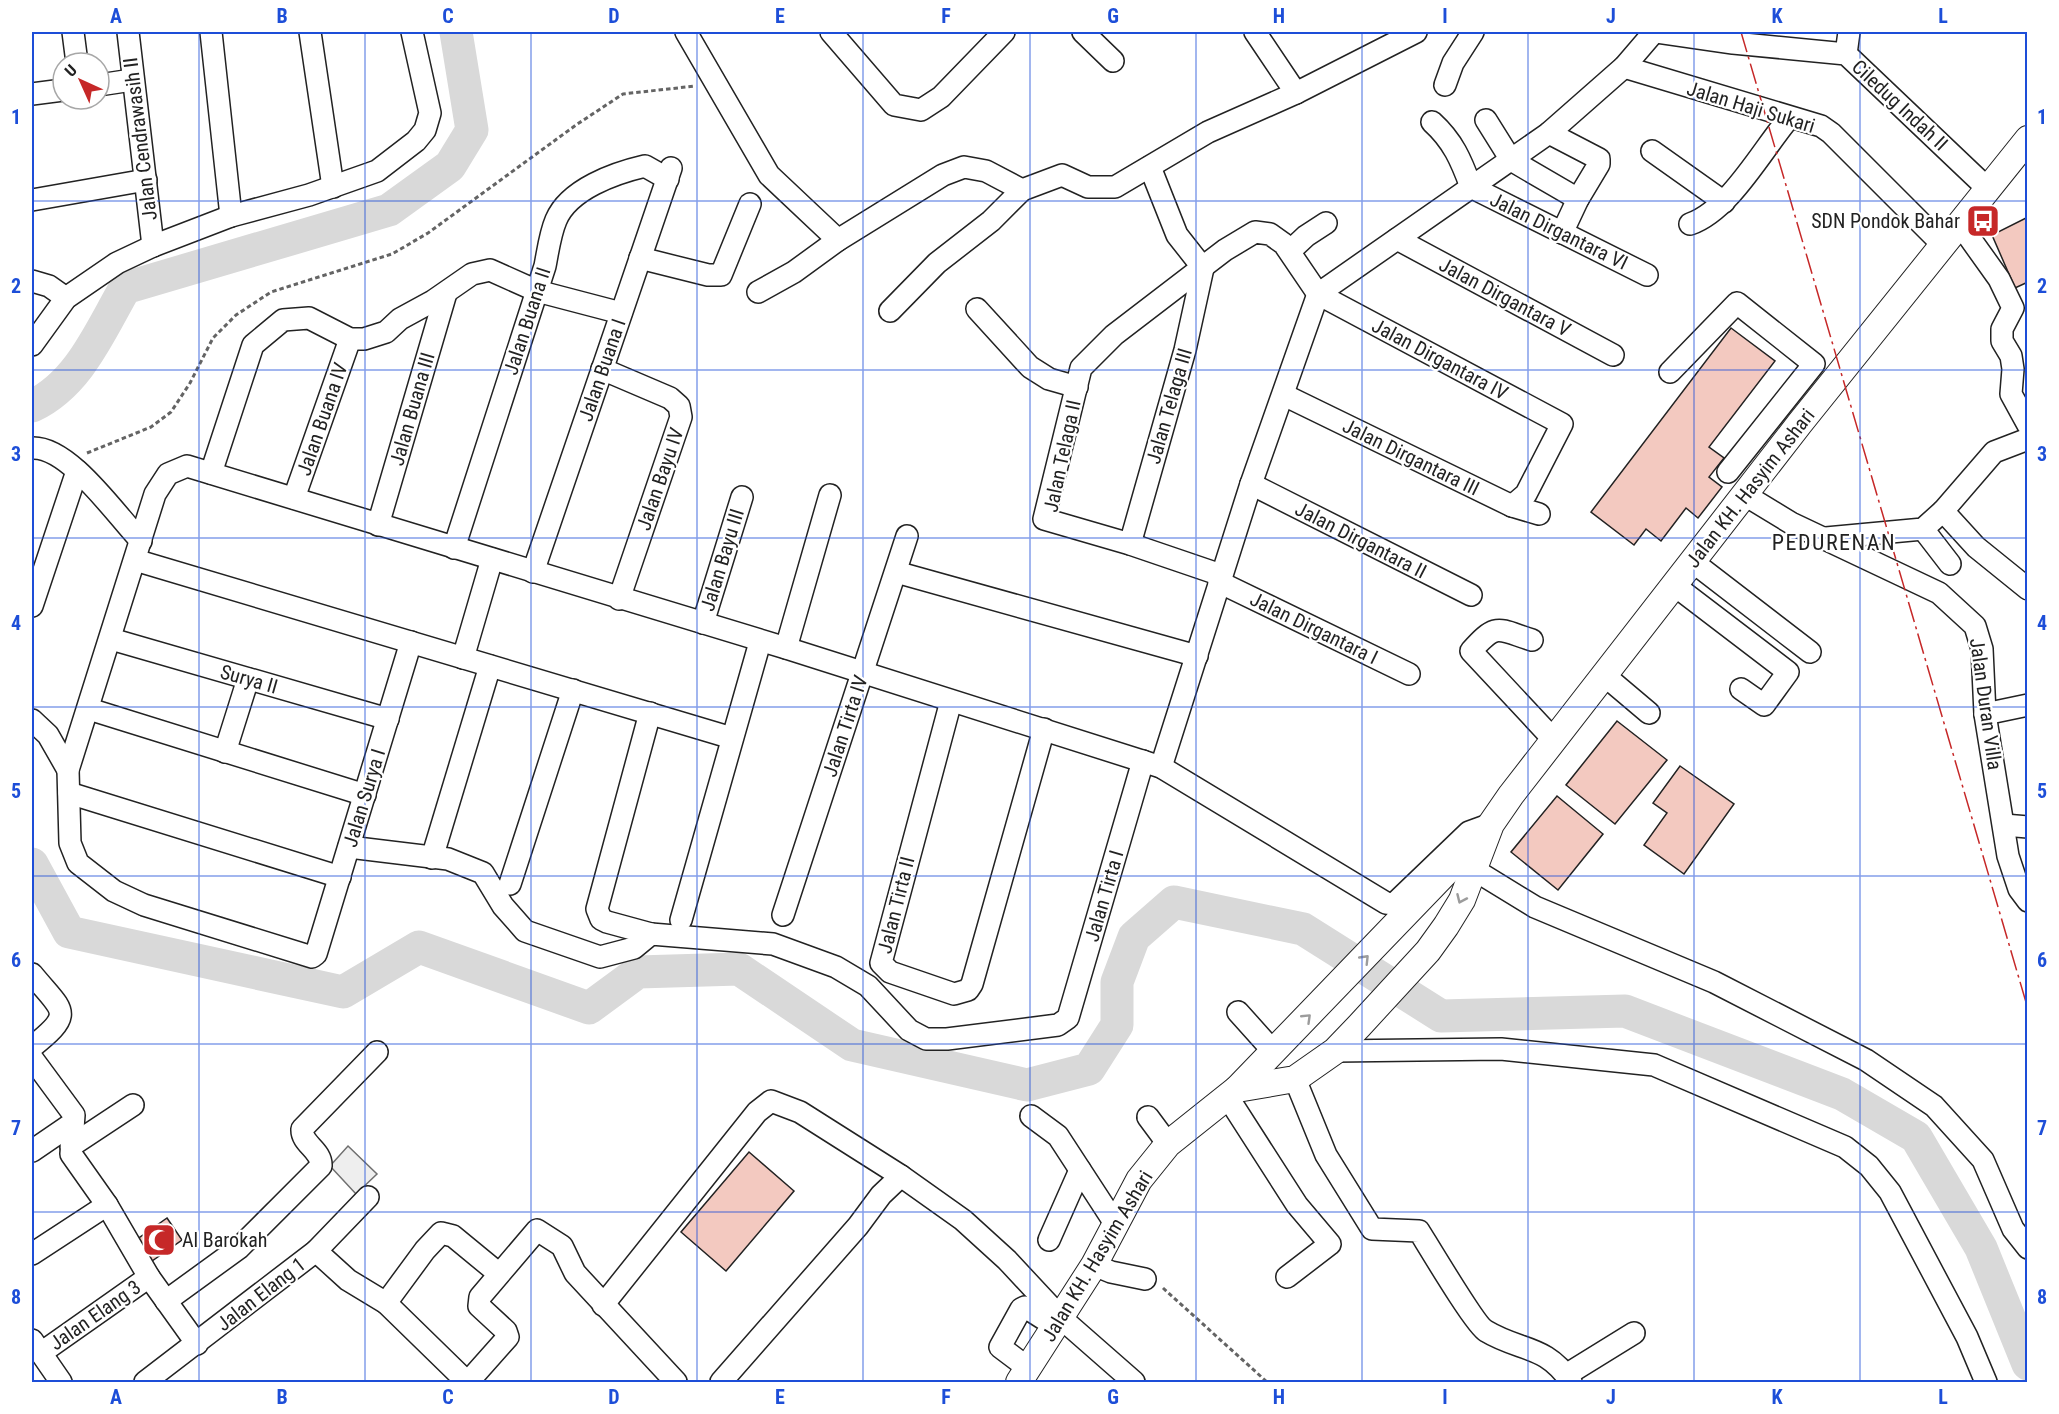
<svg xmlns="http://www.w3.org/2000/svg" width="2059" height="1414" font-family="'Roboto Condensed',sans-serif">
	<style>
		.green { fill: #eee; stroke: #6f6f6f; stroke-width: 1.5 }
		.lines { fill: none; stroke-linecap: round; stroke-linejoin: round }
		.river { stroke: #d9d9d9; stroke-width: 33 }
		.building { fill: #f3c9c0; stroke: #222; stroke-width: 1.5 }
		.minor-casing { stroke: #222; stroke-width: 24 }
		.major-casing { stroke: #222; stroke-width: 28 }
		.path { stroke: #646464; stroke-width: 3; stroke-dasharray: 4.5 3; stroke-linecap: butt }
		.minor { stroke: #fff; stroke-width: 21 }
		.major { stroke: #fff; stroke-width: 26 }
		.power { stroke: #c62828; stroke-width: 1.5; stroke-dasharray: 21 4.5 3 4.5; stroke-linecap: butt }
		.oneway { stroke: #9c9c9c }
		.grid { fill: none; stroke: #1d4ed8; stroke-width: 1.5; stroke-opacity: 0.55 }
		.labels { text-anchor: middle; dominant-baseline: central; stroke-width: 4.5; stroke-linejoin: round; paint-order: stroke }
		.street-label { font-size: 20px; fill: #222; stroke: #fff }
		.poi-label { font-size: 20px; fill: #222; stroke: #fff; text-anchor: end }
		.quarter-label { font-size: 22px; letter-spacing: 1.5px; fill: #222; stroke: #fff }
		.neatline { fill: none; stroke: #1d4ed8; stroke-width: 2 }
		.grid-label { font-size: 20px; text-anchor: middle; font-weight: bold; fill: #1d4ed8 }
	</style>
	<rect width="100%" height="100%" fill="#fff"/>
	<!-- green -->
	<polygon class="green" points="348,1146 377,1174 356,1194 330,1166"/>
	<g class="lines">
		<!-- river -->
		<g class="river">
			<path d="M32,406C79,384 100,331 125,288L389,210L450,166L472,130L456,32"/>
			<polyline points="32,864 69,932 343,992 419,947 589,1008 638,972 739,969 852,1045 1027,1085 1089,1069 1117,1025 1117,982 1134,937 1174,902 1303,929 1441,1016 1625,1011 1842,1094 1916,1137 1981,1248 2028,1364"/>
		</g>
	</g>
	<!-- building -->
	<g class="building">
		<polygon points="2028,217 2028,282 2015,288 1992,235"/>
		<polygon points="1731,328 1775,361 1709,447 1724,458 1709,477 1722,487 1698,518 1686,508 1661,541 1646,529 1634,545 1591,512"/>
		<polygon points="1617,721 1667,760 1615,824 1566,785"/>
		<polygon points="1680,766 1734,804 1684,874 1644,845 1667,813 1653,803"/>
		<polygon points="1557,796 1603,834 1558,890 1511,852"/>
		<polygon points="749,1152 794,1191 726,1271 681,1232"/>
		<polygon points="167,1218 182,1240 152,1261 136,1240"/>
	</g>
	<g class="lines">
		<defs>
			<g id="minor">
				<polyline points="73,32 77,63"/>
				<polyline points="128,32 153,246"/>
				<polyline points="211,32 231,216"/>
				<polyline points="310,32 333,187"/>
				<polyline points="686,32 769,175 838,240"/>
				<polyline points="831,32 894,105 921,110 941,97 1004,32"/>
				<polyline points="1083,32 1113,61"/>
				<polyline points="1255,32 1296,93"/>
				<polyline points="1657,32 1733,43 1846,54 1987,188"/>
				<polyline points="1846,54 1849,32"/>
				<polyline points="1624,67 1821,126 1831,133 1942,244"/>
				<polyline points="99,85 132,80"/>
				<polyline points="1445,85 1453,63 1473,32"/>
				<polyline points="32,94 63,90"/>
				<polyline points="1486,120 1511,160 1578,199"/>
				<path d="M1432,122C1453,141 1461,160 1471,187L1647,275"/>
				<polyline points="1549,133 1599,159 1599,164 1578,199 1562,233"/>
				<polyline points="1652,151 1724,202"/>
				<polyline points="1150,167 1177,235 1203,268"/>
				<polyline points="32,200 146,180"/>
				<polyline points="1959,223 1999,279 2013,308 2002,329 2002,341 2011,356 2013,369 2011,394 2028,425"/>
				<path d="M1690,224C1730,210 1762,150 1789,118"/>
				<polyline points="1397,239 1613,355"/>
				<polyline points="1290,251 1306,236 1326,223"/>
				<polyline points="640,258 708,275 721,275 750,204"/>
				<polyline points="32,281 49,286 66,298"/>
				<polyline points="758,292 794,272 838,240 943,175 964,167 986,171 1022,190 1062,175 1088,187 1115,187 1208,132 1296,93 1416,32"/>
				<polyline points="977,309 1030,367 1049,379 1077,387"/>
				<polyline points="890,311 937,263 991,221 1022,190"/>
				<polyline points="32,345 66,298 117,263 153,246 231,216 309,195 377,171 416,141 425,130 430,113 412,32"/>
				<polyline points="602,369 670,398 679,406 681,417 619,599"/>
				<polyline points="1670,372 1737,303 1814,364 1728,472"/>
				<polyline points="1284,395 1512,506 1539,514"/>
				<path d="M32,448C69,446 116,515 141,541"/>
				<polyline points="211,473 253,345 283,320 309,318 350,339 364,339 386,332 400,319 433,301 472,274 490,270 537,291 621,313"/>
				<polyline points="1251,484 1471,595"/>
				<polyline points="1745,495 1791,523 1939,593 1975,626 1982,649 1985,714 2008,856 2019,889 2028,901"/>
				<polyline points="294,498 350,339"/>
				<polyline points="1943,511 1976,547 2028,589"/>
				<polyline points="378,525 446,293"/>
				<polyline points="1923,529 1950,564"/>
				<polyline points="1826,538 1923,529 1943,511 1994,452 2028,439"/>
				<polyline points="1130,544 1185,350 1203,268"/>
				<path d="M454,548L545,266C548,251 550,234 556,220C569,189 615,173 645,166L668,179"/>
				<polyline points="135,560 732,738"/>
				<polyline points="1693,562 1810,652"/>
				<polyline points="533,572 671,168"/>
				<polyline points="896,572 1197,656"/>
				<polyline points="1221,575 1130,544 1044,519 1081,368 1114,335 1225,250 1255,232 1270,234 1284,244 1318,294 1562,424 1526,494 1512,506"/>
				<polyline points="1219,582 1409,674"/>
				<polyline points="1674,585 1788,672 1764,705 1741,689"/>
				<polyline points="32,606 77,471"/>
				<polyline points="703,623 742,497"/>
				<polyline points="111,639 388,719"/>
				<path d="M1532,640C1497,629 1497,622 1471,651L1554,740"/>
				<polyline points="411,642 316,954 312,957 144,905 114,891 78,863 70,843 68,770 155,494 168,474 187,466 786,648 1161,767 1386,903 1394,904 1469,832 1491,824"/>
				<polyline points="786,648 830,495"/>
				<polyline points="463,658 492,559"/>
				<polyline points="1604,675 1649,713"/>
				<polyline points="951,701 881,963 890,972 954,994 968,990 972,984 1044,729"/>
				<polyline points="89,709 365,795"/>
				<polyline points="650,713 597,909 601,919 607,922 651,934"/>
				<polyline points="1985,714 2028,705"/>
				<polyline points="32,720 48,735 68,770"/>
				<polyline points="225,752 248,679"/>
				<polyline points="1161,767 1251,484 1318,294 1549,133 1624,67 1654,32"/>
				<polyline points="69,793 340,877"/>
				<polyline points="2004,825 2028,827"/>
				<polyline points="349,847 448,859 483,873 503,906 525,931 600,957 634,948 651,934 773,944 836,967 868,986 909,1030 926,1039 947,1039 1058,1025 1068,1018 1143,761"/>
				<polyline points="432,858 490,666"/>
				<polyline points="1473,869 1535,907 1714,982 1866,1060 1934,1106 1983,1160 2013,1229 2028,1248"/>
				<polyline points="510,884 573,690"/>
				<polyline points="783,915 907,536"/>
				<polyline points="681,920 760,642"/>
				<path d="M32,974C63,1012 76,1012 32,1047"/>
				<polyline points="1238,1012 1273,1051"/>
				<polyline points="1335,1051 1501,1049 1654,1065 1845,1147 1869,1166 1890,1192 1967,1337 1986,1382"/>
				<polyline points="32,1058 74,1115 71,1154 107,1205 149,1277 197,1344"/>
				<path d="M1295,1079L1326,1155L1372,1229L1419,1231C1429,1247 1476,1326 1486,1331C1521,1352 1545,1344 1571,1382"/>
				<polyline points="1227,1096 1297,1205 1330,1244 1287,1277"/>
				<polyline points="1031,1116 1058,1136 1116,1225"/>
				<polyline points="1148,1117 1168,1144"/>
				<polyline points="71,1146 133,1105"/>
				<polyline points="32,1151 73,1123"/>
				<polyline points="1049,1240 1080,1170"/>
				<polyline points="316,1251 348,1280 386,1303 467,1382"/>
				<polyline points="32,1254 107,1205"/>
				<polyline points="1094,1265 1111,1272 1145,1279"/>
				<path d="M166,1301L239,1248L321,1166C322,1150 301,1144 302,1129L377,1052"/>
				<polyline points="386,1303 425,1250 441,1233 453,1236 498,1273"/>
				<polyline points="603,1305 757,1112 771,1101 800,1112 901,1176"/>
				<polyline points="32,1340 61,1382"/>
				<polyline points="41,1353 149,1277"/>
				<polyline points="1028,1368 1000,1347 1021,1309 1025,1307 1055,1326"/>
				<polyline points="1566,1375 1634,1333"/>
				<polyline points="145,1382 316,1251 368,1197"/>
				<polyline points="468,1382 508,1337 506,1331 479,1306 480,1297 537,1230 562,1246 575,1273 676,1382"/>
				<polyline points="721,1382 858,1226 881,1195 901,1176 963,1220 1007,1260 1061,1318 1134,1382"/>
			</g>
			<g id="major">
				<polyline points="1237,1089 1295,1079 1335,1051 1359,1026 1428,951 1446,926 1462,900 1491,824 1511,795 1800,423 2028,139"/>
				<polyline points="1019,1382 1094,1265 1139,1180 1168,1144 1237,1089 1450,868 1482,845"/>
			</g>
		</defs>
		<!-- minor casing -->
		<use href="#minor" class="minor-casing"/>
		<!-- major casing -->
		<use href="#major" class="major-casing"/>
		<!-- path -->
		<g class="path">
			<polyline points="87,453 151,427 171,412 190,383 213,338 236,315 271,292 392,254 428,233 576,125 623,94 695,86"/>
			<polyline points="1163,1288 1267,1382"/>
		</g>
		<!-- minor -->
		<use href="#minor" class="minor"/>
		<!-- major -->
		<use href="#major" class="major"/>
		<!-- power -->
		<polyline class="power" points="1741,32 2028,1009"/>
	</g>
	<!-- one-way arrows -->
	<defs><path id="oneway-chevron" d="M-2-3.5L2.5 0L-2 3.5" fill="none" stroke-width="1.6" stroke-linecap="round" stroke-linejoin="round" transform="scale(1.5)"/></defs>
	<g class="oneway">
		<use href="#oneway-chevron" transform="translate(1461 899) rotate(114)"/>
		<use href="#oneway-chevron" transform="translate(1365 959) rotate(-46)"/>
		<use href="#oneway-chevron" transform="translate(1307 1018) rotate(-44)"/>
	</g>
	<!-- grid -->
	<path class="grid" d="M199,32V1382M365,32V1382M531,32V1382M697,32V1382M863,32V1382M1030,32V1382M1196,32V1382M1362,32V1382M1528,32V1382M1694,32V1382M1860,32V1382M32,201H2028M32,370H2028M32,538H2028M32,707H2028M32,876H2028M32,1044H2028M32,1212H2028"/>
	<!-- icons -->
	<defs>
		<symbol id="bus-square" viewBox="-11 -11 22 22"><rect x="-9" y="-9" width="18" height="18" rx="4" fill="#c62828" stroke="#fff"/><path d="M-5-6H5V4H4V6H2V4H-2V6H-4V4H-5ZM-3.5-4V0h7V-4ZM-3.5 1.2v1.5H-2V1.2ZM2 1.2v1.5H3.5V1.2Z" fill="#fff"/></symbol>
		<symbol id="mosque-square" viewBox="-11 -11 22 22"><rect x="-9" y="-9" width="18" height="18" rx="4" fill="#c62828" stroke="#fff"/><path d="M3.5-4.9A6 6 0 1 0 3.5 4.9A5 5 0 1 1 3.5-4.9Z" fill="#fff"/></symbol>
	</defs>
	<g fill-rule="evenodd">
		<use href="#bus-square" x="1964" y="202" width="38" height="38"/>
		<use href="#mosque-square" x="140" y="1221" width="38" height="38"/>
	</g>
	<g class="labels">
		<!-- street labels -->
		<g class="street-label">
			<text transform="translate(1900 105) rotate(43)">Ciledug Indah II</text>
			<text transform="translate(1751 107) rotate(17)">Jalan Haji Sukari</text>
			<text transform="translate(140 139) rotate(-97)">Jalan Cendrawasih II</text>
			<text transform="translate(1559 231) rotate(26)">Jalan Dirgantara VI</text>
			<text transform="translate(1505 297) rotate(28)">Jalan Dirgantara V</text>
			<text transform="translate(527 321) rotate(-72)">Jalan Buana II</text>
			<text transform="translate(1440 359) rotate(28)">Jalan Dirgantara IV</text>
			<text transform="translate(602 370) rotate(-71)">Jalan Buana I</text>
			<text transform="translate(1169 406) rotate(-74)">Jalan Telaga III</text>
			<text transform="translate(412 409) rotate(-74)">Jalan Buana III</text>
			<text transform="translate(322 419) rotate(-71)">Jalan Buana IV</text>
			<text transform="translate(1062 456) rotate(-78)">Jalan Telaga II</text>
			<text transform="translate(1411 457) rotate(26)">Jalan Dirgantara III</text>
			<text transform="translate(660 479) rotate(-71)">Jalan Bayu IV</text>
			<text transform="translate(1750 488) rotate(-52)">Jalan KH. Hasyim Ashari</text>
			<text transform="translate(1361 540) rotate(27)">Jalan Dirgantara II</text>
			<text transform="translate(722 560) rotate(-73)">Jalan Bayu III</text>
			<text transform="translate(1314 628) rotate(26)">Jalan Dirgantara I</text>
			<text transform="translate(249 679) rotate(16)">Surya II</text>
			<text transform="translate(1986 704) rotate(82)">Jalan Duran Villa</text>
			<text transform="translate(845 726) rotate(-72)">Jalan Tirta IV</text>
			<text transform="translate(364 798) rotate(-73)">Jalan Surya I</text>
			<text transform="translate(1104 896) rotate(-74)">Jalan Tirta I</text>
			<text transform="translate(896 905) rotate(-76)">Jalan Tirta II</text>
			<text transform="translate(1097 1256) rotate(-59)">Jalan KH. Hasyim Ashari</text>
			<text transform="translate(261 1294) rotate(-38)">Jalan Elang 1</text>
			<text transform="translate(95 1315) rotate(-35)">Jalan Elang 3</text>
		</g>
		<!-- poi labels -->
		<g class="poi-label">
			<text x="1960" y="221">SDN Pondok Bahar</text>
			<text x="182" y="1240" text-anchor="start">Al Barokah</text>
		</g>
		<!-- quarter labels -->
		<g class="quarter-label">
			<text x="1834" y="542">PEDURENAN</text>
		</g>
	</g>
	<!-- border -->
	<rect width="2059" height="1414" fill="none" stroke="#ffffff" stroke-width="66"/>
	<!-- north arrow -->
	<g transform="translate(81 81) rotate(315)"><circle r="28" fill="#ffffff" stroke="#a7a7a7" stroke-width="1.5"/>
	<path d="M0-4.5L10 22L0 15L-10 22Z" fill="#c62828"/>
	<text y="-9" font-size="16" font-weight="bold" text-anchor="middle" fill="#222222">U</text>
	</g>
	<rect x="33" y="33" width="1993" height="1348" class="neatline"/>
	<g class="grid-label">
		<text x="116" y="23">A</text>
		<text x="282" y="23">B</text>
		<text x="448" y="23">C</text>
		<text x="614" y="23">D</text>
		<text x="780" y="23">E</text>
		<text x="946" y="23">F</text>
		<text x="1113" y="23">G</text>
		<text x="1279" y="23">H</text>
		<text x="1445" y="23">I</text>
		<text x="1611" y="23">J</text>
		<text x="1777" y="23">K</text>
		<text x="1943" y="23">L</text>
		<text x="16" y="124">1</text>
		<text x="2042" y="124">1</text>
		<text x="16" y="293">2</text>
		<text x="2042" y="293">2</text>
		<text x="16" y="461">3</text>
		<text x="2042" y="461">3</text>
		<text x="16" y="630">4</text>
		<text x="2042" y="630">4</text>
		<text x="16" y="798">5</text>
		<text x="2042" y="798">5</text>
		<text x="16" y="967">6</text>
		<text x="2042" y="967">6</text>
		<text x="16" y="1135">7</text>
		<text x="2042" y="1135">7</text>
		<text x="16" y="1304">8</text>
		<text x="2042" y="1304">8</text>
		<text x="116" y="1404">A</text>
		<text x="282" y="1404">B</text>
		<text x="448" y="1404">C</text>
		<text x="614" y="1404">D</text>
		<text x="780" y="1404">E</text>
		<text x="946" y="1404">F</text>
		<text x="1113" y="1404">G</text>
		<text x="1279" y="1404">H</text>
		<text x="1445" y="1404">I</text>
		<text x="1611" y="1404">J</text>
		<text x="1777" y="1404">K</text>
		<text x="1943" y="1404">L</text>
	</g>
</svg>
